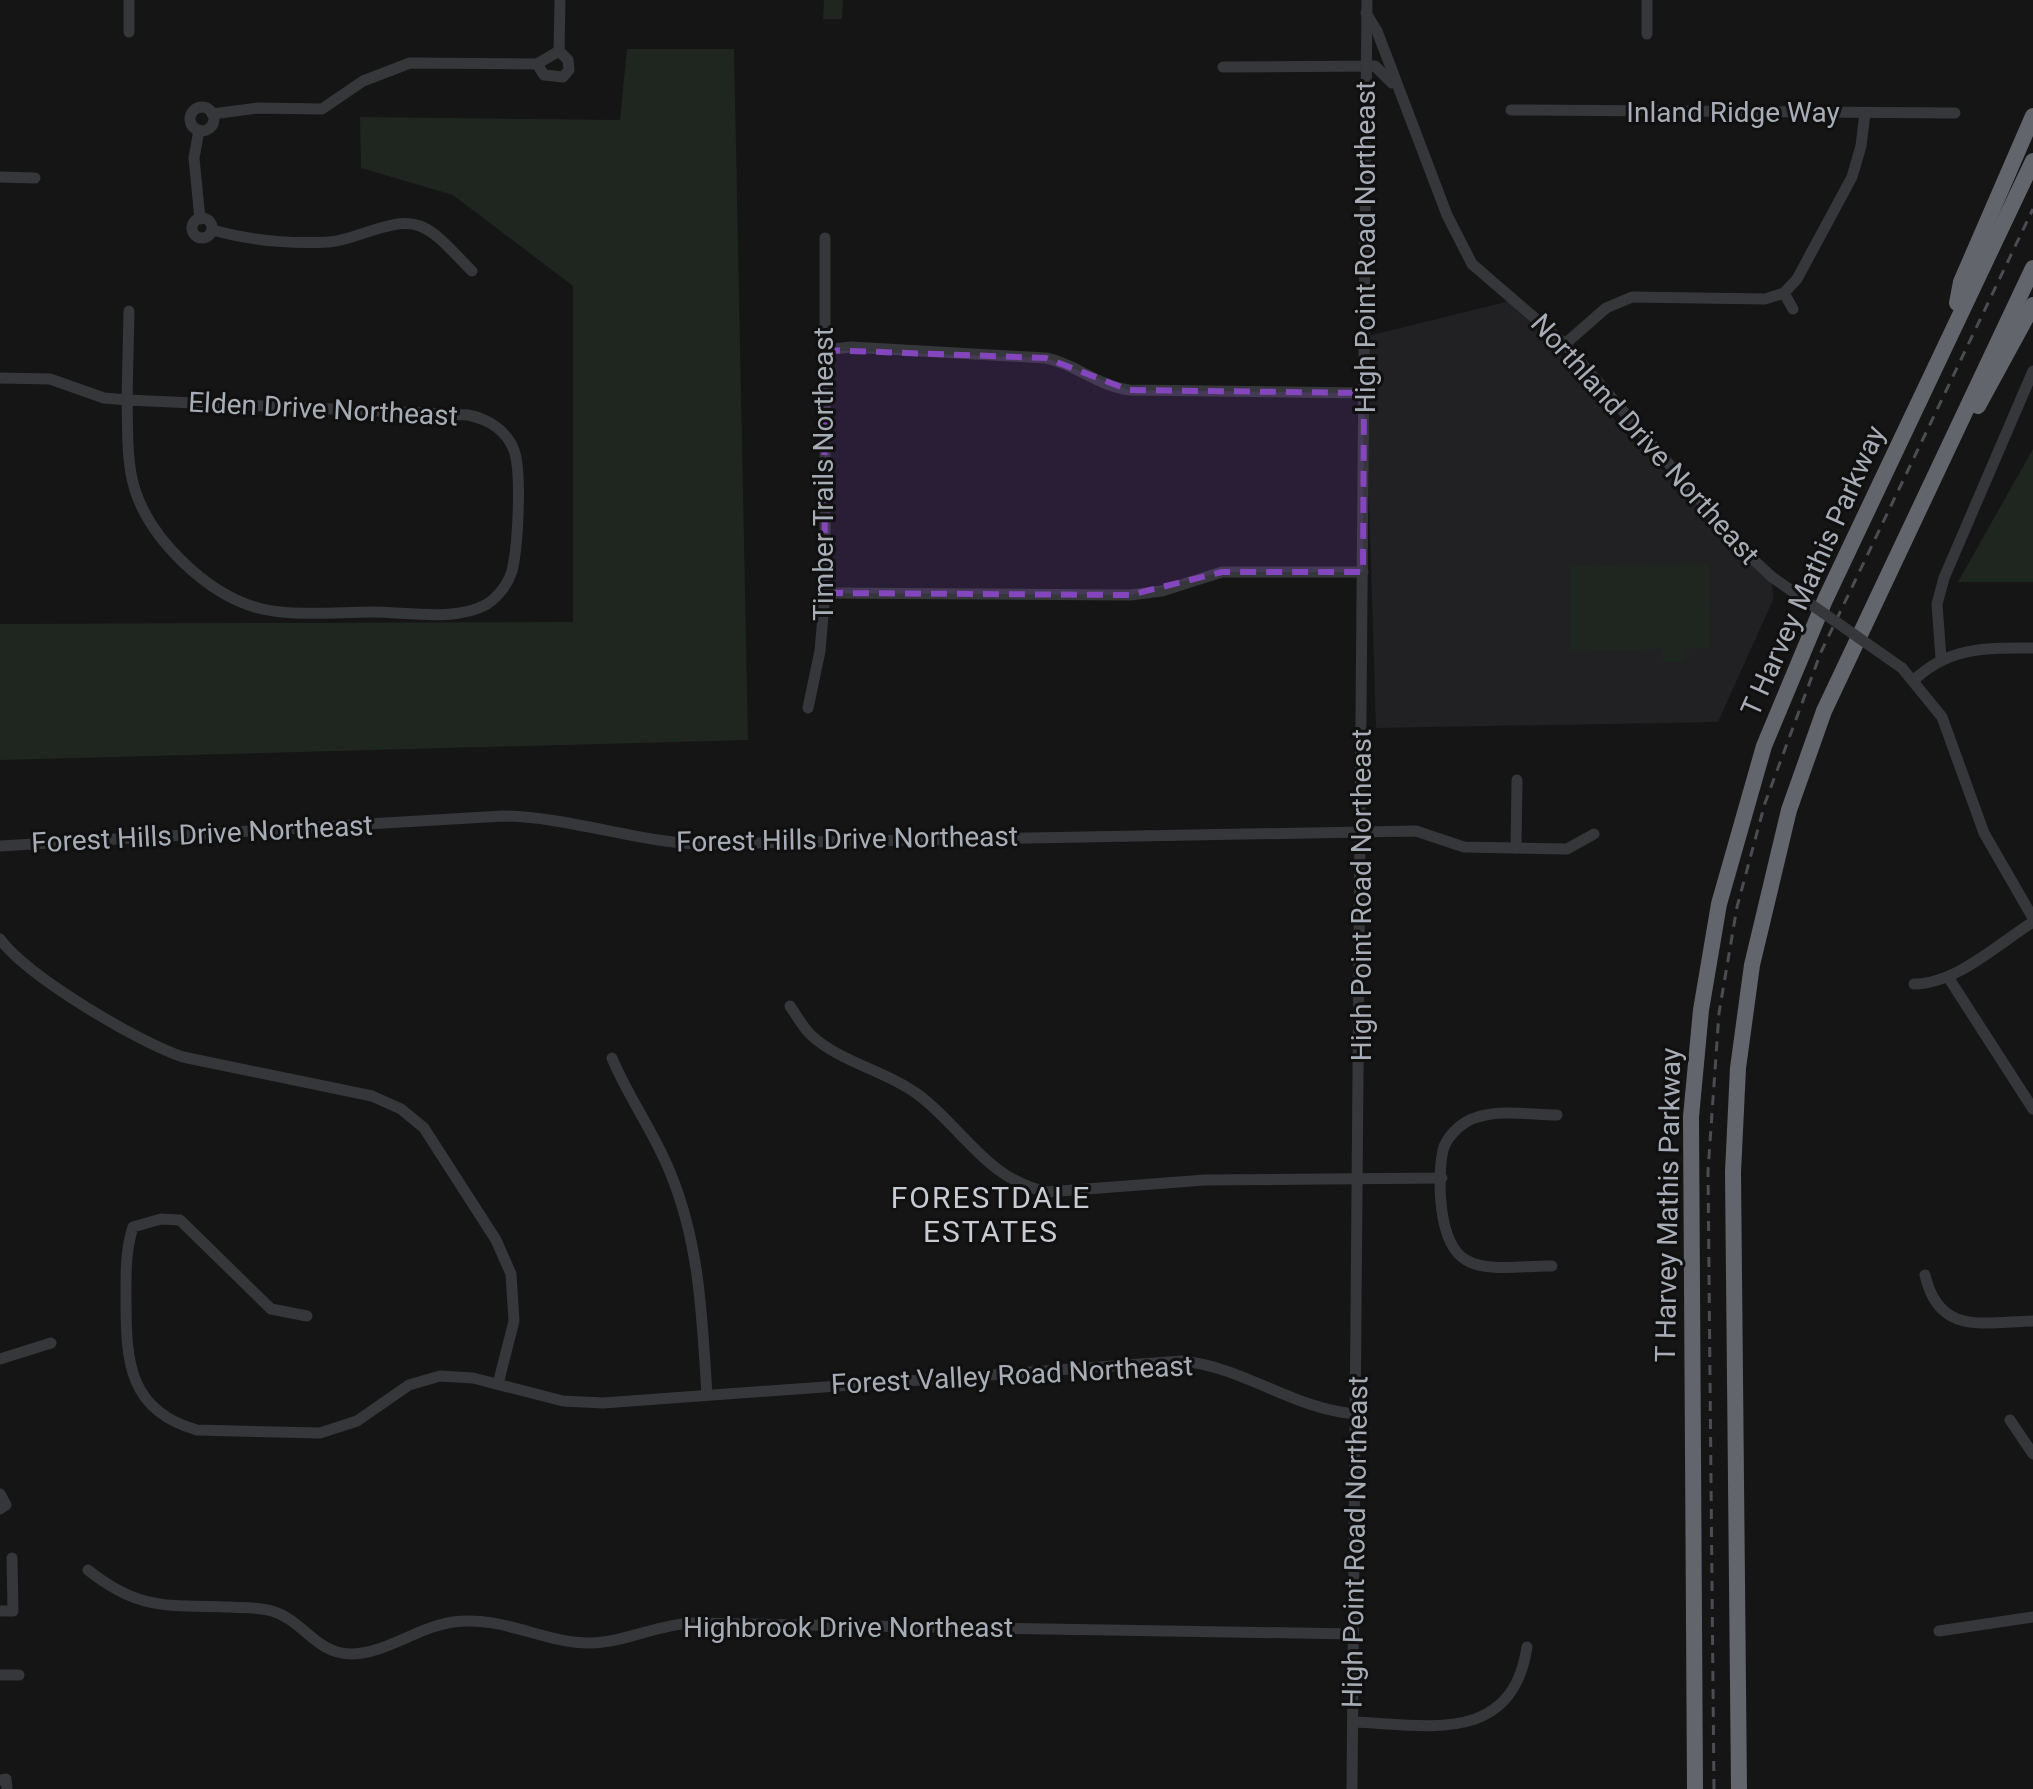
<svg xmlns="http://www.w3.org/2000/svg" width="2033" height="1789" font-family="Roboto,sans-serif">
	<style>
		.built { fill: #212123 }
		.green { fill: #1f261f }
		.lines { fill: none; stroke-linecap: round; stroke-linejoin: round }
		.minor { stroke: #36373b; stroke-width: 11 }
		.highway { stroke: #62656c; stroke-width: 16 }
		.rail { stroke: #4b4d52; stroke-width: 3; stroke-dasharray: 10 8; stroke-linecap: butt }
		.minor-bridge { stroke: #36373b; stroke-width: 11 }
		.marked { fill: #8446bd; fill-opacity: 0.2; stroke: #8446bd; stroke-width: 6; stroke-dasharray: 16 10; stroke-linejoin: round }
		.labels { text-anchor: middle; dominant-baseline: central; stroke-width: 6; stroke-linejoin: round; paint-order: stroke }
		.street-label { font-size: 28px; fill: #a7adb6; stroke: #101011 }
		.neighbourhood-label { font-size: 30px; letter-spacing: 2px; fill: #c8cbd2; stroke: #101011 }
	</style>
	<rect width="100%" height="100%" fill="#151516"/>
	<!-- built -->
	<polygon class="built" points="1514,300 1631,439 1772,577 1773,600 1718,722 1376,728 1364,337"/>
	<!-- green -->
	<g class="green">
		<polygon points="824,0 843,0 842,19 823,19"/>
		<polygon points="627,49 734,49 748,740 0,760 0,624 573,622 573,286 453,195 361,168 360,117 620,120"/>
		<polygon points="2033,449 2033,582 1958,582"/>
		<polygon points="1709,564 1711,648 1684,649 1684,662 1663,662 1662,649 1570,652 1570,565"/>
	</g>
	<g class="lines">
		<!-- minor -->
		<g class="minor">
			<polyline points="1647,0 1647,34"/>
			<polyline points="1366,13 1377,31 1447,215 1472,264 1565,344 1746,553 1772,577"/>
			<polyline points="129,32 129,0"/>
			<polyline points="559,51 560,0"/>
			<polyline points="537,64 544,75 563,77 569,70 568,60 559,51"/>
			<polyline points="1223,67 1375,66 1392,83"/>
			<circle cx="202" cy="119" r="12"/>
			<polyline points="1511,110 1955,113"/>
			<polyline points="212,114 258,108 322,109 363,81 410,63 537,64 559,51"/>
			<polyline points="199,130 194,158 200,219"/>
			<polyline points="0,177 35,178"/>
			<circle cx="202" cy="228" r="10"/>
			<path d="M212,230C249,240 291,244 329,242C357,240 393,216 420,226C439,233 457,257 472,271"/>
			<polyline points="1784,293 1793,309"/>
			<polyline points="1565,344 1606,308 1632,297 1765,299 1784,293 1797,279 1852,177 1861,146 1865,113"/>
			<path d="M824,350L851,347L1046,358C1076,364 1098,386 1129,390L1364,393"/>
			<polyline points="0,378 50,379 104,398 127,400 129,311"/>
			<path d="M127,400L468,415C488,419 506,430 514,450C522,473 518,546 512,571C508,584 498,597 487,604C456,622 407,612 373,612C336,612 294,617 258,608C207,594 151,540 135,490C126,461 128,430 127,400Z"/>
			<polyline points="825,593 1130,595 1162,591 1222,572 1363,572"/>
			<polyline points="1941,658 1937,604 1944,578 2033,371"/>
			<polyline points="1902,668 1942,717 1984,833 2033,918"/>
			<path d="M1913,681C1949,646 1986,648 2033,648"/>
			<polyline points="808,708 820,651 825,593 825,238"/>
			<path d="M0,846L503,816C569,817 632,841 697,844L1416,831L1464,847L1567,849L1594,834"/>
			<polyline points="1516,848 1517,780"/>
			<path d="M0,939C28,977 138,1042 183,1057L372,1096L401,1109L424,1128L496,1240L511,1274L514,1321L498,1384"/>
			<polyline points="1948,977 2033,1109"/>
			<path d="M1914,984C1956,984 1998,944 2033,922"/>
			<path d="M790,1006C797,1016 803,1028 812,1036C842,1063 887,1071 920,1096C965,1131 987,1179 1047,1192L1205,1180L1442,1178"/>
			<path d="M612,1058C628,1097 654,1132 670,1172C700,1244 702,1318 707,1395"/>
			<path d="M1552,1266C1527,1265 1487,1273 1466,1260C1438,1244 1437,1179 1443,1150C1446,1139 1456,1128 1466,1122C1491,1107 1529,1115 1557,1115"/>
			<path d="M1925,1275C1939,1336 1983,1322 2033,1321"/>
			<path d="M307,1316L271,1309L180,1220L161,1219L133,1227C125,1252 126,1275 126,1301C126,1362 129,1411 197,1430L320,1433L357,1421L409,1385L440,1376L473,1378L563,1401L603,1403L1182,1361C1244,1367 1293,1409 1356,1414"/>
			<polyline points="0,1359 51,1343"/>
			<polyline points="2010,1420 2033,1454"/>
			<polyline points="0,1494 6,1505 0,1509"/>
			<path d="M88,1570C139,1611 168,1605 230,1607C244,1608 258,1607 272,1611C303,1620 315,1653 350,1654C385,1654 418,1627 453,1622C502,1615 543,1643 590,1643C625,1642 657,1625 691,1623L1353,1634"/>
			<polyline points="0,1611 13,1611 12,1558"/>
			<polyline points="1939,1631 2033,1617"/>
			<polyline points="0,1675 19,1675"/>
			<path d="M1353,1722C1429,1725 1512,1745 1527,1647"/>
			<polyline points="0,1780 6,1779 7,1789"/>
			<polyline points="1352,1789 1367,0"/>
		</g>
		<!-- highway -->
		<g class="highway">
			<polyline points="1957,303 1961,282 2033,116"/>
			<polyline points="1978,406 2033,305"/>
			<polyline points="1695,1789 1691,1117 1701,1010 1719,904 1764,746 1825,600 2033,161"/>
			<polyline points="1739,1789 1733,1172 1738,1068 1752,965 1789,810 1824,711 2033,268"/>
		</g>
		<!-- rail -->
		<polyline class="rail" points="1714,1789 1708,1171 1719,1013 1737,907 1765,803 1821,652 2033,209"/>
		<!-- minor-bridge -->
		<polyline class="minor-bridge" points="1772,577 1902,668"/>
	</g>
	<!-- marked area -->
	<path class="marked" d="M824,350L1046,358L1129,390L1364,393L1363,572H1222L1130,595L825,593Z"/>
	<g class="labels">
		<!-- street labels -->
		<g class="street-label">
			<text x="1733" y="112">Inland Ridge Way</text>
			<text transform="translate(1365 247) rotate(-90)">High Point Road Northeast</text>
			<text transform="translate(323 409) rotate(3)">Elden Drive Northeast</text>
			<text transform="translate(1645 439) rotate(48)">Northland Drive Northeast</text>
			<text transform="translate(823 474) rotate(-90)">Timber Trails Northeast</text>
			<text transform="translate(1813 571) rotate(-66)">T Harvey Mathis Parkway</text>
			<text transform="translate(202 834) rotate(-3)">Forest Hills Drive Northeast</text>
			<text transform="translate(847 839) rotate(-1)">Forest Hills Drive Northeast</text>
			<text transform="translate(1361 895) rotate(-90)">High Point Road Northeast</text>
			<text transform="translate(1668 1205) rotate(-89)">T Harvey Mathis Parkway</text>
			<text transform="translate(1012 1375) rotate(-3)">Forest Valley Road Northeast</text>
			<text transform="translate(1355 1542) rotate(-89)">High Point Road Northeast</text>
			<text x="848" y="1627">Highbrook Drive Northeast</text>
		</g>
		<!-- neighbourhood labels -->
		<g class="neighbourhood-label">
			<text x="991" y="1197">FORESTDALE<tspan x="991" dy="34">ESTATES</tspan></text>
		</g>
	</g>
</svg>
